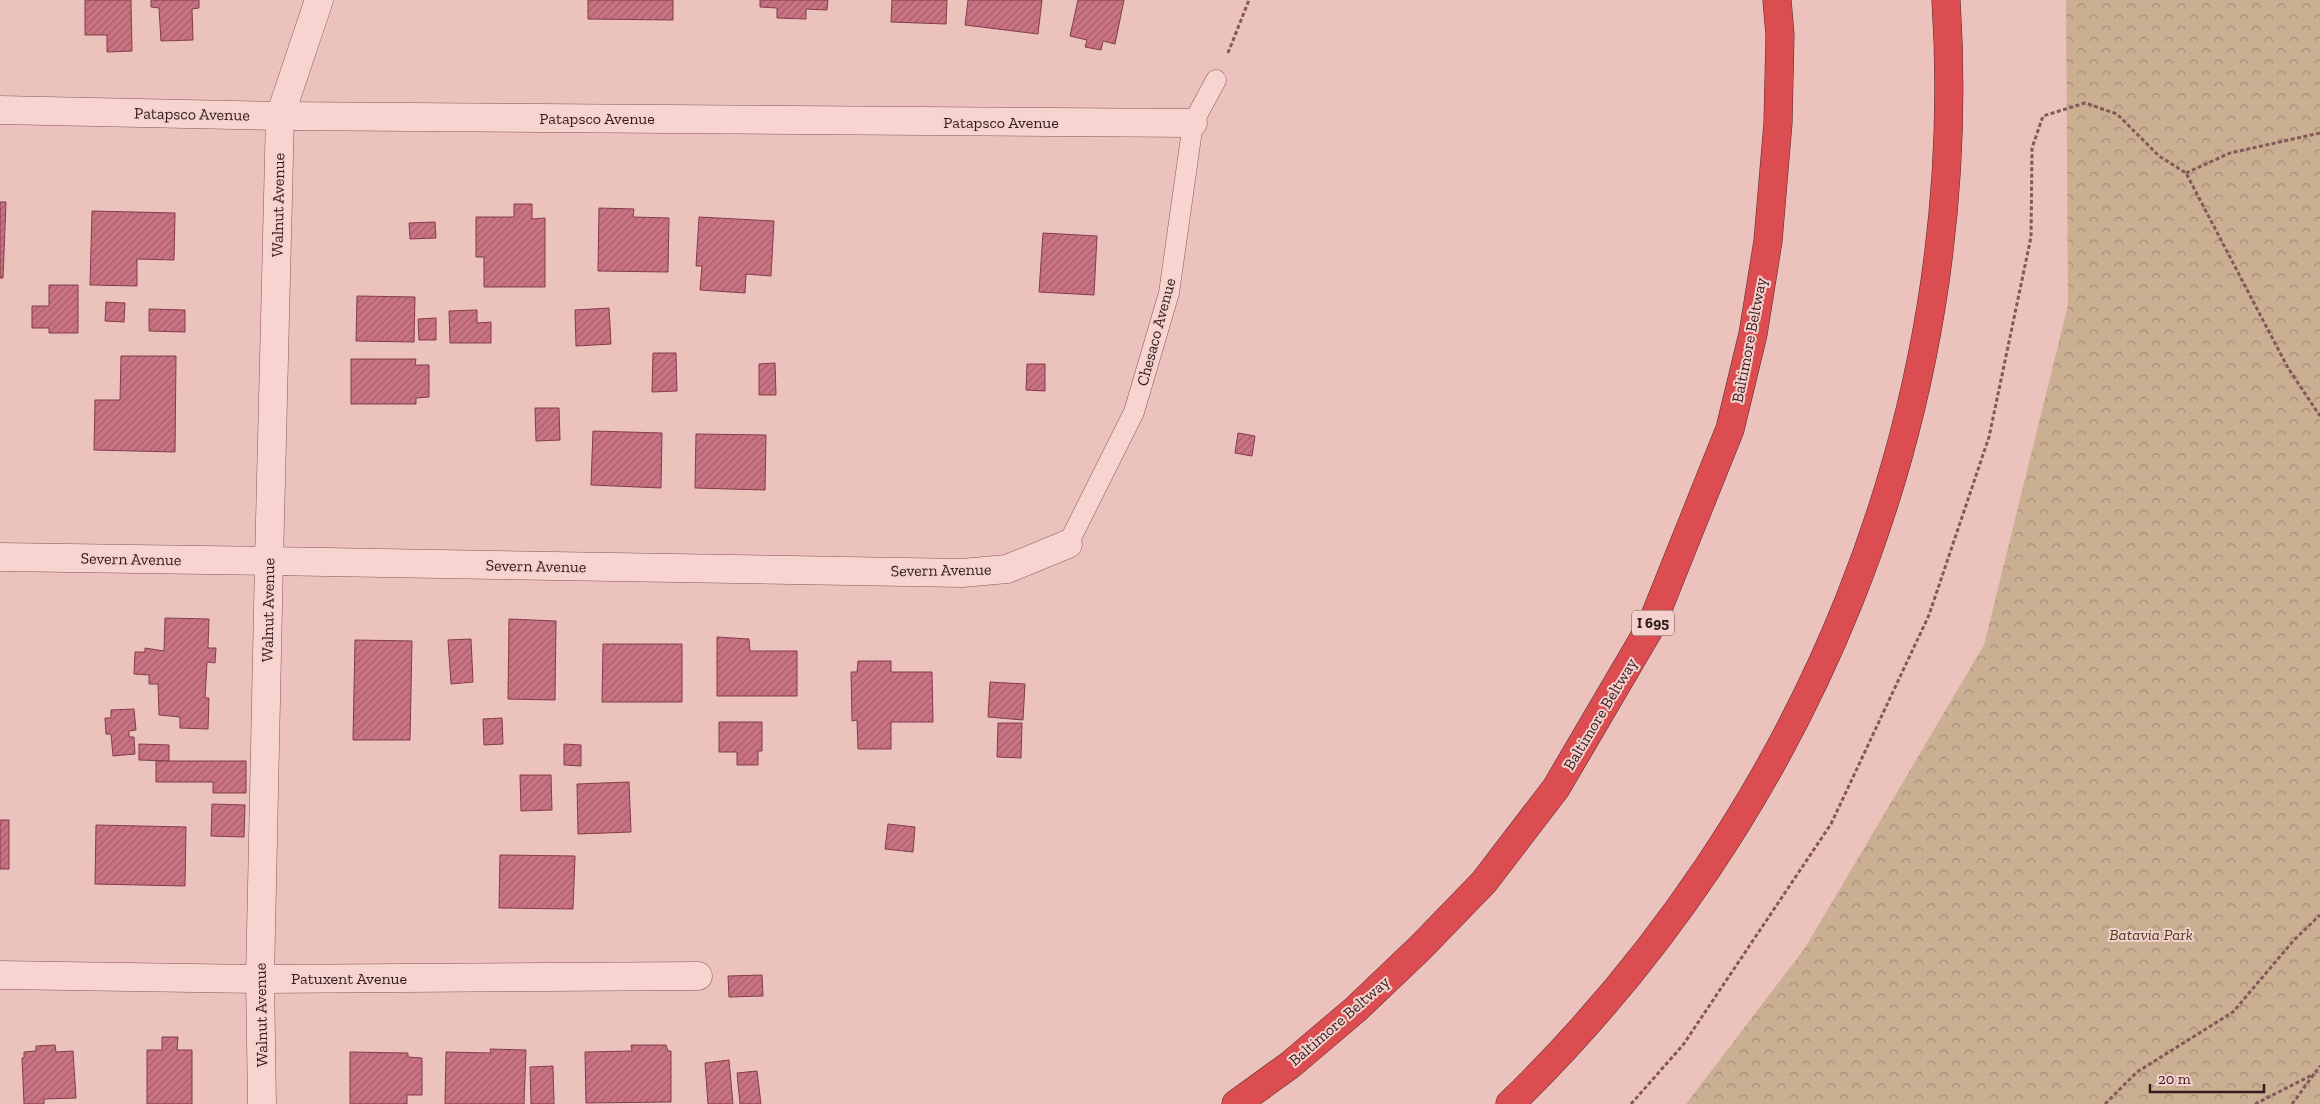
<svg xmlns="http://www.w3.org/2000/svg" width="2320" height="1104" font-family="'Zilla Slab',serif">
	<style>
		.forest { fill: url(#forest-crowns) }
		.building { fill: url(#building-hatch); stroke: #823d4b }
		.lines { fill: none; stroke-linecap: round; stroke-linejoin: round }
		.service-casing { stroke: #845759; stroke-width: 21 }
		.minor-casing { stroke: #845759; stroke-width: 29 }
		.tertiary-casing { stroke: #845759; stroke-width: 29 }
		.motorway-casing { stroke: #512b30; stroke-width: 29 }
		.path { stroke: #845759; stroke-width: 3; stroke-dasharray: 4 2.5; stroke-linecap: butt }
		.service { stroke: #f8d4d0; stroke-width: 20 }
		.minor { stroke: #f8d4d0; stroke-width: 28 }
		.tertiary { stroke: #f8d4d0; stroke-width: 28 }
		.motorway { stroke: #dc4d51; stroke-width: 28 }
		.labels { text-anchor: middle; dominant-baseline: central; stroke-width: 4; stroke-linejoin: round; paint-order: stroke }
		.shield { fill: #f4d1cc; stroke: #6d5252; stroke-width: 1 }
		.shield-label { font-size: 15px; font-weight: bold; fill: #331b1e }
		.street-label { font-size: 16px; fill: #331b1e; stroke: #f4d1cc }
		.park-label { font-size: 16px; font-style: italic; fill: #4f4022; stroke: #f4d1cc }
	</style>
	<defs>
		<pattern id="forest-crowns" width="20" height="18" patternUnits="userSpaceOnUse" patternTransform="scale(1.25)"><rect width="20" height="18" fill="#caaf92"/><path d="M2 6a3 3 0 1 1 6 0M12 15a3 3 0 1 1 6 0" fill="none" stroke="#a58e77"/></pattern>
		<pattern id="building-hatch" width="6" height="6" patternUnits="userSpaceOnUse" patternTransform="scale(1.25)"><rect width="6" height="6" fill="#ca7382"/><path d="M-1 1l2-2M0 6l6-6M5 7l2-2" fill="none" stroke="#a55e6a"/></pattern>
	</defs>
	<rect width="100%" height="100%" fill="#ecc2bd"/>
	<!-- forest -->
	<polygon class="forest" points="2066,0 2320,0 2320,1104 1686,1104 1805,948 1984,645 2068,305"/>
	<!-- building -->
	<g class="building">
		<polygon points="85,0 131,0 132,51 107,52 107,35 85,35"/>
		<polygon points="151,0 199,0 199,8 192,9 193,40 161,41 159,8 151,7"/>
		<polygon points="588,0 673,0 673,20 588,19"/>
		<polygon points="760,0 828,0 827,10 806,9 806,19 777,18 777,8 760,7"/>
		<polygon points="892,0 947,0 946,24 891,22"/>
		<polygon points="968,0 1042,0 1038,34 965,25"/>
		<polygon points="1078,0 1124,0 1115,44 1103,41 1101,50 1085,47 1087,40 1070,36"/>
		<polygon points="0,202 6,202 3,278 0,278"/>
		<polygon points="514,204 532,204 532,219 545,218 545,287 484,287 484,257 476,257 476,217 514,217"/>
		<polygon points="599,208 634,209 633,217 669,218 668,272 598,271"/>
		<polygon points="92,211 175,213 174,260 137,259 137,286 90,285"/>
		<polygon points="699,217 774,221 771,276 746,274 745,293 700,290 702,266 696,266"/>
		<polygon points="435,222 436,238 410,239 409,223"/>
		<polygon points="1043,233 1097,236 1094,295 1039,292"/>
		<polygon points="49,285 78,285 78,333 49,333 49,328 32,328 32,306 49,306"/>
		<polygon points="357,296 415,297 414,342 356,341"/>
		<polygon points="106,302 125,303 124,322 105,321"/>
		<polygon points="609,308 611,344 576,346 575,310"/>
		<polygon points="149,309 185,310 185,332 149,331"/>
		<polygon points="477,310 477,323 491,322 491,343 450,343 449,311"/>
		<polygon points="436,318 436,340 419,340 418,319"/>
		<polygon points="653,353 676,353 677,391 652,392"/>
		<polygon points="121,356 176,356 175,452 94,450 95,400 120,400"/>
		<polygon points="351,359 416,359 415,365 429,365 429,397 416,398 416,404 351,404"/>
		<polygon points="775,363 776,395 759,395 759,364"/>
		<polygon points="1027,364 1045,364 1045,391 1026,390"/>
		<polygon points="535,408 559,408 560,440 536,441"/>
		<polygon points="593,431 662,433 661,488 591,485"/>
		<polygon points="1238,433 1255,436 1252,456 1235,453"/>
		<polygon points="696,434 766,435 765,490 695,488"/>
		<polygon points="165,618 209,619 208,648 216,648 215,663 207,662 205,698 209,698 208,729 180,728 180,717 159,715 158,684 149,684 149,675 134,674 135,652 145,652 145,648 164,651"/>
		<polygon points="509,619 556,621 555,700 508,699"/>
		<polygon points="717,637 749,639 750,651 797,651 797,696 717,696"/>
		<polygon points="471,639 473,682 451,684 448,640"/>
		<polygon points="355,640 412,641 410,740 353,740"/>
		<polygon points="603,644 682,644 682,702 602,702"/>
		<polygon points="858,661 891,661 891,672 932,672 933,722 891,722 891,749 858,749 857,720 852,721 851,672 857,672"/>
		<polygon points="990,682 1025,684 1023,720 988,717"/>
		<polygon points="134,709 136,730 129,731 129,737 134,737 135,754 113,756 111,734 106,734 105,718 111,718 111,710"/>
		<polygon points="502,718 503,744 484,745 483,719"/>
		<polygon points="719,722 762,722 762,751 758,751 758,765 737,765 737,752 719,752"/>
		<polygon points="998,723 1022,723 1021,758 997,757"/>
		<polygon points="139,744 169,745 169,761 139,760"/>
		<polygon points="564,744 581,745 581,766 564,765"/>
		<polygon points="156,761 246,761 246,793 213,793 213,782 156,782"/>
		<polygon points="520,775 551,775 552,810 521,811"/>
		<polygon points="629,782 631,832 578,834 577,784"/>
		<polygon points="212,804 245,805 244,837 211,836"/>
		<rect x="0" y="820" width="9" height="49"/>
		<polygon points="888,824 915,827 913,852 885,849"/>
		<polygon points="96,825 186,827 185,886 95,884"/>
		<polygon points="500,855 575,856 573,909 499,908"/>
		<polygon points="762,975 763,996 729,997 728,976"/>
		<polygon points="162,1037 178,1037 177,1050 192,1050 192,1104 147,1104 147,1050 162,1050"/>
		<polygon points="55,1045 56,1052 73,1051 76,1098 44,1099 44,1104 24,1104 22,1058 24,1058 24,1052 36,1051 36,1046"/>
		<polygon points="631,1045 666,1045 668,1051 671,1051 671,1102 586,1103 585,1052 632,1051"/>
		<polygon points="490,1049 526,1050 524,1104 445,1104 446,1052 491,1053"/>
		<polygon points="350,1052 408,1053 408,1057 422,1058 422,1095 407,1095 407,1104 350,1104"/>
		<polygon points="729,1060 733,1104 708,1104 705,1063"/>
		<polygon points="553,1066 554,1104 531,1104 530,1067"/>
		<polygon points="757,1071 761,1104 740,1104 737,1073"/>
	</g>
	<g class="lines">
		<defs>
			<polyline id="service" points="1068,544 1134,412 1169,293 1193,123 1216,80"/>
			<g id="minor">
				<polyline points="0,110 280,116 1193,123"/>
				<polyline points="0,975 260,979 698,976"/>
				<polyline points="262,1104 260,979 269,561 962,573 1007,569 1068,544"/>
			</g>
			<polyline id="tertiary" points="0,557 269,561 280,116 319,0"/>
			<g id="motorway">
				<polyline points="1236,1104 1290,1065 1356,1009 1421,947 1484,882 1556,788 1651,626 1730,429 1753,334 1768,241 1778,123 1780,35 1777,0"/>
				<path d="M1510,1104C1807,816 1973,415 1946,0"/>
			</g>
		</defs>
		<!-- service casing -->
		<use href="#service" class="service-casing"/>
		<!-- minor casing -->
		<use href="#minor" class="minor-casing"/>
		<!-- tertiary casing -->
		<use href="#tertiary" class="tertiary-casing"/>
		<!-- motorway casing -->
		<use href="#motorway" class="motorway-casing"/>
		<!-- path -->
		<g class="path">
			<polyline points="1228,53 1249,0"/>
			<polyline points="2186,173 2230,153 2320,133"/>
			<polyline points="1631,1104 1683,1045 1831,824 1929,615 1989,437 2031,237 2032,148 2043,116 2085,103 2117,114 2159,156 2186,173 2288,368 2320,416"/>
			<polyline points="2105,1104 2137,1072 2233,1012 2294,940 2320,915"/>
			<polyline points="2255,1104 2314,1074"/>
			<polyline points="2292,1104 2320,1066"/>
		</g>
		<!-- service -->
		<use href="#service" class="service"/>
		<!-- minor -->
		<use href="#minor" class="minor"/>
		<!-- tertiary -->
		<use href="#tertiary" class="tertiary"/>
		<!-- motorway -->
		<use href="#motorway" class="motorway"/>
	</g>
	<g class="labels">
		<!-- shield labels -->
		<rect class="shield" x="1632" y="610.5" width="42" height="25" rx="4"/>
		<g class="shield-label">
			<text x="1653" y="623">I 695</text>
		</g>
		<!-- street labels -->
		<g class="street-label">
			<text transform="translate(192 114) rotate(1)">Patapsco Avenue</text>
			<text x="597" y="118">Patapsco Avenue</text>
			<text x="1001" y="122">Patapsco Avenue</text>
			<text transform="translate(278 205) rotate(-89)">Walnut Avenue</text>
			<text transform="translate(1156 332) rotate(-75)">Chesaco Avenue</text>
			<text transform="translate(1749 340) rotate(-79)">Baltimore Beltway</text>
			<text transform="translate(131 559) rotate(1)">Severn Avenue</text>
			<text transform="translate(536 566) rotate(1)">Severn Avenue</text>
			<text transform="translate(941 570) rotate(-1)">Severn Avenue</text>
			<text transform="translate(268 610) rotate(-89)">Walnut Avenue</text>
			<text transform="translate(1600 714) rotate(-59)">Baltimore Beltway</text>
			<text x="349" y="978">Patuxent Avenue</text>
			<text transform="translate(261 1015) rotate(-91)">Walnut Avenue</text>
			<text transform="translate(1339 1021) rotate(-41)">Baltimore Beltway</text>
		</g>
		<!-- park labels -->
		<g class="park-label">
			<text x="2151" y="934">Batavia Park</text>
		</g>
	</g>
	<!-- scale -->
	<path d="M2150 1084v8h114v-8" fill="none" stroke="#331b1e" stroke-width="2.5"/>
	<text x="2158" y="1084" font-size="15" fill="#331b1e" stroke="#f4d1cc" stroke-width="4" paint-order="stroke">20 m</text>
</svg>
